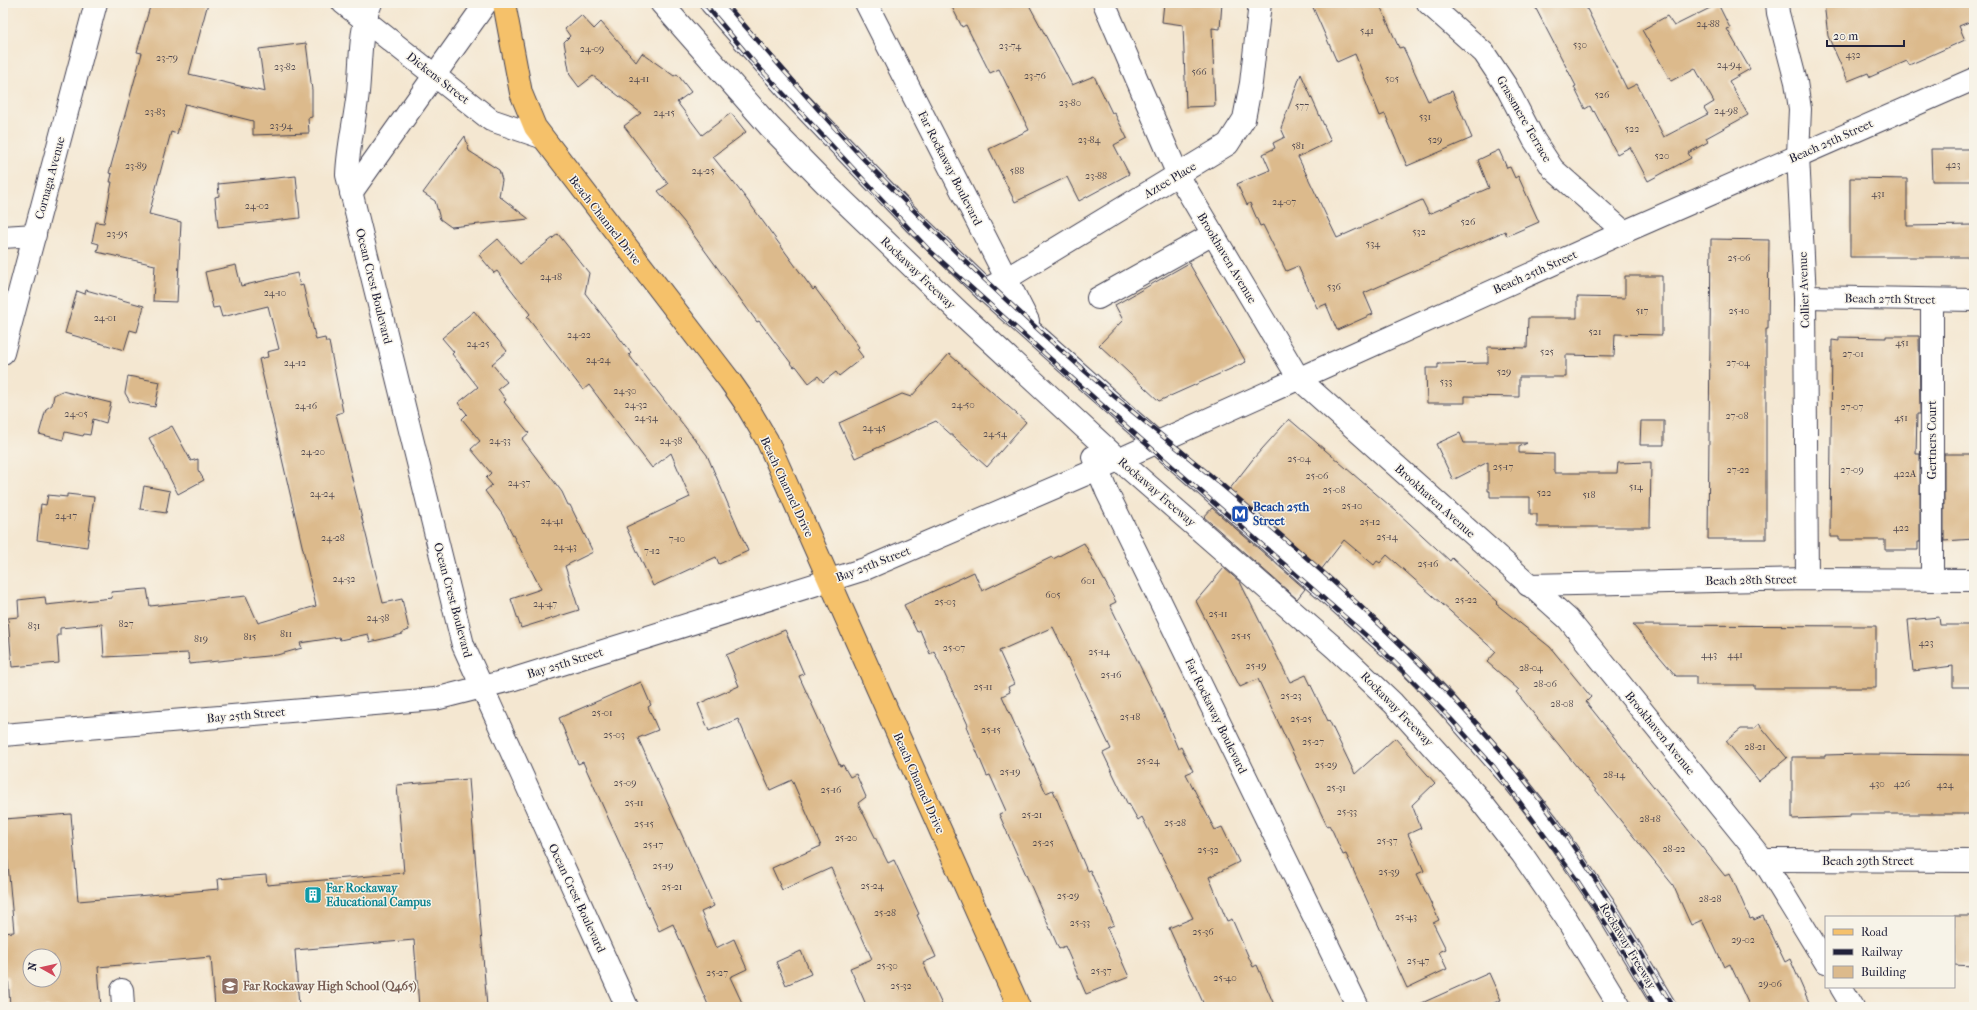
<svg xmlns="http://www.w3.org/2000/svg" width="1977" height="1010" font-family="'IM FELL French Canon',serif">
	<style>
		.building { fill: #dcba8c; fill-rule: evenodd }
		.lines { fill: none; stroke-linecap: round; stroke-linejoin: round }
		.minor-casing { stroke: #424052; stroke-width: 24 }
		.major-casing { stroke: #424052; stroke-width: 24 }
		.minor { stroke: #fff; stroke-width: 22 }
		.major { stroke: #f5c16b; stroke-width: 22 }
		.rail-casing { stroke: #22223b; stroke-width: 4.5 }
		.rail { stroke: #f7f3e8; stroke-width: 3; stroke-dasharray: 9; stroke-linecap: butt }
		.labels { text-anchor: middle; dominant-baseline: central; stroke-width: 3; stroke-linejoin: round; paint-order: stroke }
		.number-label { font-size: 10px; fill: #50484f }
		.street-label { font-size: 12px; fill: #22223b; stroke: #f7f3e8 }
		.transit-label { font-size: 12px; font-weight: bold; fill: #164399; stroke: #f7f3e8; text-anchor: start }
		.culture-label { font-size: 12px; font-weight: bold; fill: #0d838f; stroke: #f7f3e8; text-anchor: start }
		.education-label { font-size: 12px; font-weight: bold; fill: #785e54; stroke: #f7f3e8; text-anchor: start }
	</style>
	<rect width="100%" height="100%" fill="#f7f3e8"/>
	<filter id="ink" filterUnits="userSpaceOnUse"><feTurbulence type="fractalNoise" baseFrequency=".025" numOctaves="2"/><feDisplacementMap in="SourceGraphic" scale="8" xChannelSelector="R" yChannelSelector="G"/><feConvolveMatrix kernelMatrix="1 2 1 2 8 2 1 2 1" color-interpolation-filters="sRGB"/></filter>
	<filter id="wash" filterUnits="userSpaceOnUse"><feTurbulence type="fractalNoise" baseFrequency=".012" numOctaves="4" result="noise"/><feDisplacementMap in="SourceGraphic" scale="16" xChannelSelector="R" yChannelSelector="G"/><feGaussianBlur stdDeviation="0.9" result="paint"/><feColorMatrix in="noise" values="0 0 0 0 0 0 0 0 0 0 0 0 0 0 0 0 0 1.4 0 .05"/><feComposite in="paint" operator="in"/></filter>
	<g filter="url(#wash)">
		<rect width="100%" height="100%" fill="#f4e7d1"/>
		<g id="blocks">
			<!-- building -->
			<g class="building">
				<polygon points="151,3 208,3 189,74 265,92 259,49 306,43 312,90 312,117 308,118 309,133 253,135 253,121 185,104 177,134 171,132 149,214 181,222 177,302 153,301 155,265 97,252 99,244 92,242 96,222 104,223 112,182 110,182 112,174 109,173 142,53 137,52"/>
				<polygon points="950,3 1028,3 1072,85 1094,76 1112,113 1114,112 1127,138 1114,145 1129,174 1079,201 1067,177 1015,202 989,149 1029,130 999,69 990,73 966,25 962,27"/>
				<polygon points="1164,3 1222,3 1220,29 1212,28 1215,106 1186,107 1183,25 1162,22"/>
				<polygon points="1311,3 1379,3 1399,48 1403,47 1428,101 1452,91 1472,138 1407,166 1385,114 1380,116 1355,54 1337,62"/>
				<polygon points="1533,3 1584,3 1627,89 1637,84 1664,137 1708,114 1704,108 1714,102 1695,68 1671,81 1642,30 1667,16 1674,26 1718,4 1730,28 1727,29 1750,69 1729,81 1748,115 1706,138 1708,142 1688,153 1691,158 1648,181 1630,147 1617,154 1594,111 1593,112 1590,106 1585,109 1574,87 1576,86"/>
				<polygon points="1824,3 1974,3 1974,20 1959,26 1965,40 1909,65 1907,61 1870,77 1868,73 1848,81 1828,36"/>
				<polygon points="581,15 594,29 601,22 636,62 642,53 674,76 677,74 691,92 677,102 702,135 731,113 746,132 713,157 745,197 813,290 815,288 859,347 857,349 863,357 839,376 836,372 823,382 818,376 809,383 796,366 794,367 759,321 757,322 684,222 658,191 668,184 624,126 641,113 593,76 579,87 570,75 564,42 570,36 565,29"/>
				<polygon points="1301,74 1331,141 1298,157 1337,238 1422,200 1429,214 1489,188 1478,160 1499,150 1507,168 1510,167 1515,178 1518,176 1539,222 1507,236 1505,231 1364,293 1373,314 1337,330 1326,304 1317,308 1298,266 1286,271 1263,225 1260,226 1250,203 1247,205 1237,184 1270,170 1263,154 1275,148 1273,143 1285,137 1281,128"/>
				<polygon points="465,136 469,151 499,170 502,180 499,196 529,219 451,227 440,219 435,201 423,193"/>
				<polygon points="1931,149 1974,149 1974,181 1932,181"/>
				<polygon points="296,176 300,218 218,227 215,197 219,196 218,184"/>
				<polygon points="1850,178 1907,179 1907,226 1974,225 1974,257 1850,257"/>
				<polygon points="558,234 589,273 585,293 631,353 629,355 707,455 748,551 719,564 716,557 653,586 626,527 690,497 671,453 652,468 589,385 583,390 527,317 530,314 497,271 494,273 479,255 498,239 520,264"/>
				<polygon points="1711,239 1769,240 1768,329 1766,329 1766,539 1708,539"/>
				<polygon points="1189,263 1246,362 1159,401 1099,345 1123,320 1115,305"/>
				<polygon points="236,265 241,286 297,273 300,286 303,285 316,340 325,338 326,342 329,342 343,412 336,414 383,603 402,599 409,630 403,632 403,634 370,642 368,634 340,640 339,637 300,643 302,648 277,655 189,664 188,653 104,657 102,624 60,628 60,635 57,635 59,663 12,667 8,618 19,617 18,600 45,597 46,605 112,598 111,592 147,589 150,606 246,596 258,623 316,606 259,359 268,357 267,352 279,349 268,306 222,317 219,307 213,308 205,272"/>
				<polygon points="1625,276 1662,276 1662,335 1615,334 1614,356 1566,355 1566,377 1519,377 1519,397 1465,396 1465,403 1427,403 1426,368 1438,368 1438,364 1488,363 1488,347 1527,348 1528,318 1577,318 1577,297 1625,298"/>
				<polygon points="86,290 144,306 137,332 130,330 124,350 65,333 77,291 85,294"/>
				<polygon points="474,311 507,351 492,364 507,382 498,389 506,400 504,402 529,433 522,439 562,492 568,505 570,505 593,552 565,566 579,610 521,628 511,599 541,589 502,514 485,491 492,485 486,478 491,473 471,449 480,441 462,419 467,414 458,403 478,387 452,354 454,352 442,338"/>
				<polygon points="1886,336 1919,336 1920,414 1917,414 1916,454 1920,454 1920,542 1918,542 1918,550 1885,550 1885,540 1839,540 1839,537 1830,537 1832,340 1839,341 1839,337 1886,338"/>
				<polygon points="949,354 1026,422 987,467 936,421 855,458 839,423 902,394 911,397"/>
				<polygon points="128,376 160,382 155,407 130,402 125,393"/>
				<polygon points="62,391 111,403 106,423 93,419 90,435 84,434 83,436 65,432 63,440 39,434 46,409 52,405 54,395"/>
				<polygon points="1289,419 1396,511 1450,561 1452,558 1468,573 1467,574 1498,602 1496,604 1550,647 1591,697 1586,702 1725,876 1730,873 1750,919 1753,918 1754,920 1763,916 1785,962 1790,959 1811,1007 1750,1007 1730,964 1724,967 1702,920 1691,925 1673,885 1516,692 1519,690 1487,662 1496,652 1387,555 1380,563 1377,561 1374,565 1344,540 1321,570 1229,490 1253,459"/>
				<polygon points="1641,421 1664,421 1664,445 1640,445"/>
				<polygon points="172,426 191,461 198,459 198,470 204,480 178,494 149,438"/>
				<polygon points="1460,433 1464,443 1527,443 1519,447 1519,453 1554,454 1554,473 1617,473 1618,463 1651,462 1650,527 1537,527 1537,514 1530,514 1530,497 1490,497 1490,491 1488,491 1488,462 1453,480 1436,444"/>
				<polygon points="1944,454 1974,454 1974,539 1944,541"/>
				<polygon points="144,486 170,491 166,513 140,509"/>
				<polygon points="67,494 94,497 87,547 37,540 41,504 46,505 48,495 67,497"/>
				<polygon points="1212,508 1305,589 1297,599 1204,517"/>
				<polygon points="1084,543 1116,602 1110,605 1163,713 1178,749 1181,747 1193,771 1186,774 1215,830 1222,827 1239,862 1209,877 1227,921 1232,919 1253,967 1257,965 1275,1007 1205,1007 1169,928 1193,918 1142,817 1138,820 1129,804 1128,805 1103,753 1111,749 1053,627 999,651 1014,684 1008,687 1010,692 1002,696 1046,793 1053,790 1087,871 1090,870 1114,925 1107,928 1129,977 1086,994 1065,946 1059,949 999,814 1006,811 990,775 987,776 966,726 968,725 934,651 930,654 920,630 917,632 904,605 974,572 982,591 1052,557 1053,559"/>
				<polygon points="1224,568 1240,582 1290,682 1306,675 1328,721 1329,720 1355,774 1395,738 1435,783 1412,805 1421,828 1408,834 1424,871 1417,874 1439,920 1433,923 1446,949 1439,952 1447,969 1407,988 1346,854 1343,855 1333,832 1329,825 1327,826 1258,679 1240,687 1196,601"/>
				<polygon points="1939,617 1940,625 1974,625 1974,687 1953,687 1953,666 1913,671 1908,620"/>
				<polygon points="1633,625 1876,626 1876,688 1754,688 1754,685 1696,685 1696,676 1676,676"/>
				<polygon points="785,630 804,674 799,676 840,766 843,765 850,777 856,774 866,797 858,803 888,863 894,860 919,914 917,915 936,957 923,963 943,1007 867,1007 850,968 872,959 831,868 782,890 772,868 821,846 792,780 770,790 738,719 709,731 698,704 739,686 726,655"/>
				<polygon points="641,682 651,705 648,707 658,730 638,738 714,906 701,912 716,948 734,939 747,969 730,977 744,1007 709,1007 673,924 659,931 583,762 578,764 559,718"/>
				<polygon points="1759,724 1787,758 1759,781 1726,741 1741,729 1753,729"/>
				<polygon points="1864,754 1974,755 1974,814 1850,814 1850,817 1792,819 1792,757 1825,757 1825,755"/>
				<path d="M469,779L487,1007H419L414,940L295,950L299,1007H215L211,957L98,967L101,1007H10L8,976H3V933L14,932L4,819L71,814L78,901L219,889L218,879L266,875L267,885L404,873L397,785ZM30,956H54V980H30Z"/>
				<polygon points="1954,916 1974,916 1974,966 1954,965"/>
				<polygon points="801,951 811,974 786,985 776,962"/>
				<polygon points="1489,973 1501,1000 1484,1007 1413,1007"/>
			</g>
		</g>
	</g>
	<g filter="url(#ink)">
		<use href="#blocks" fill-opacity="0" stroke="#424052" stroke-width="1"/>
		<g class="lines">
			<defs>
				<g id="minor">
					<polyline points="343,3 491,120 541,137"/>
					<path d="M371,3C359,30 361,63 358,92C355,120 348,146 347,175L463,645L627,1007"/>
					<polyline points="661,3 769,126 825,183 958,311 1118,459 1336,649 1393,703 1475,794 1522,854 1566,918 1620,1007"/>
					<polyline points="711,3 798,101 914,222 985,290 1133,422 1340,603 1410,665 1443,700 1515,782 1548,824 1603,904 1665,1007"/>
					<polyline points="866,3 1028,321"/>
					<polyline points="1104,3 1178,175 1299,379 1568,619 1763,860 1826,963"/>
					<polyline points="1428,3 1484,53 1506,86 1534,140 1553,169 1624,232"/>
					<polyline points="1777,3 1778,13 1796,82 1800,109 1798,155 1805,297 1807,579"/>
					<polyline points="351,193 486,3"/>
					<polyline points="3,237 35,235"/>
					<polyline points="985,290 1006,279 1228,144 1244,119 1251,83 1260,3"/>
					<polyline points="1805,297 1974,300"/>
					<polyline points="1098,298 1213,234"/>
					<polyline points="1932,300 1932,580"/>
					<polyline points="3,353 96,3"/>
					<polyline points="1093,457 1107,492 1358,1007"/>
					<polyline points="1528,585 1807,579 1974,580"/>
					<polyline points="3,735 435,699 514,679 865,569 1098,469 1624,232 1974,79"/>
					<polyline points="1763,860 1974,861"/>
					<polyline points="1841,987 1853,1007"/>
					<polyline points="122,990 123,1007"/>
				</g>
				<polyline id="major" points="504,3 521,93 535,127 730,381 744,401 767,440 1019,1007"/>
			</defs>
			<!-- minor casing -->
			<use href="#minor" class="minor-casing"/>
			<!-- major casing -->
			<use href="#major" class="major-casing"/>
			<!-- minor -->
			<use href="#minor" class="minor"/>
			<!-- major -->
			<use href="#major" class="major"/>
			<defs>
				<g id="rail">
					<polyline points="704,3 753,61 929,250 1112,414 1377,645 1450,718 1494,767 1577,880 1617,941 1655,1007"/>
					<path d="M725,3C774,59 822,116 874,170C948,246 1026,321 1107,390C1151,428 1197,463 1241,501C1330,577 1417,654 1493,742C1564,823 1619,915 1673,1007"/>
				</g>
			</defs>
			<!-- rail casing -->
			<use href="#rail" class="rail-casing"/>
			<!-- rail -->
			<use href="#rail" class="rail"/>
		</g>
	</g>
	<!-- icons -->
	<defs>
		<symbol id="metro-square" viewBox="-11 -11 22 22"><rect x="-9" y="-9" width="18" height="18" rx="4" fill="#1a4fb4" stroke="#f7f3e8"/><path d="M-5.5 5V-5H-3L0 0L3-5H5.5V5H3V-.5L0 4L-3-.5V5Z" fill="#fff"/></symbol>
		<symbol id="building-square" viewBox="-11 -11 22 22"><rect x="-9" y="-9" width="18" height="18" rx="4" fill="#0f9aa8" stroke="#f7f3e8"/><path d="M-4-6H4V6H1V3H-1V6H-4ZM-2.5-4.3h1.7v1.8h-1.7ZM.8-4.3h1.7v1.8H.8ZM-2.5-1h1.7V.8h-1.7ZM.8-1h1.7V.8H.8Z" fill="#fff"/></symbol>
		<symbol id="school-square" viewBox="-11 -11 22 22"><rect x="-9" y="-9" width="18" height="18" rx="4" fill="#8d6e63" stroke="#f7f3e8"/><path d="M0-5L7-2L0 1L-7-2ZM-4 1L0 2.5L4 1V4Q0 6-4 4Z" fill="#fff"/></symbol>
	</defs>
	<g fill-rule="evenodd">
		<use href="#metro-square" x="1230" y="504" width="20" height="20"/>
		<use href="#building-square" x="303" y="885" width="20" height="20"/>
		<use href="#school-square" x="220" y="976" width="20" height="20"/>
	</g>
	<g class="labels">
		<!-- number labels -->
		<g class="number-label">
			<text x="1708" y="24">24-88</text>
			<text x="1367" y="31">541</text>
			<text x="1580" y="45">530</text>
			<text x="1010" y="46">23-74</text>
			<text x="592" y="49">24-09</text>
			<text x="1853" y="55">432</text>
			<text x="167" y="58">23-79</text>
			<text x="1729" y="65">24-94</text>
			<text x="285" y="67">23-82</text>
			<text x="1199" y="72">566</text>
			<text x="1035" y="76">23-76</text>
			<text x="639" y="79">24-11</text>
			<text x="1392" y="79">505</text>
			<text x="1602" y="95">526</text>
			<text x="1070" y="103">23-80</text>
			<text x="1302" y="106">577</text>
			<text x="1726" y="111">24-98</text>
			<text x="155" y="112">23-83</text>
			<text x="664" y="113">24-15</text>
			<text x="1425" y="117">531</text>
			<text x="281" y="126">23-94</text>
			<text x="1632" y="129">522</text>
			<text x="1089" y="140">23-84</text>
			<text x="1435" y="140">529</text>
			<text x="1298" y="146">581</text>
			<text x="1662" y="156">520</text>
			<text x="1953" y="165">423</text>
			<text x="136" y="166">23-89</text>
			<text x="703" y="171">24-25</text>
			<text x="1017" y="171">588</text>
			<text x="1096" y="176">23-88</text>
			<text x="1878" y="194">431</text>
			<text x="1284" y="202">24-07</text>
			<text x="257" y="206">24-02</text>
			<text x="1468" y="222">526</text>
			<text x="1419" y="232">532</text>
			<text x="117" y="234">23-95</text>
			<text x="1373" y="244">534</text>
			<text x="1739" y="258">25-06</text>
			<text x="551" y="277">24-18</text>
			<text x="1334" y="287">536</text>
			<text x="275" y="293">24-10</text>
			<text x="1642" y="311">517</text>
			<text x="1739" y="311">25-10</text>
			<text x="105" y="318">24-01</text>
			<text x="1595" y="332">521</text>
			<text x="579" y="335">24-22</text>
			<text x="1902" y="343">451</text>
			<text x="478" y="344">24-25</text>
			<text x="1547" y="352">525</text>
			<text x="1853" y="354">27-01</text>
			<text x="598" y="360">24-24</text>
			<text x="295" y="363">24-12</text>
			<text x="1738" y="363">27-04</text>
			<text x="1504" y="372">529</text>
			<text x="1446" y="382">533</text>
			<text x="625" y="391">24-30</text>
			<text x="636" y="405">24-32</text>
			<text x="963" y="405">24-50</text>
			<text x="306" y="406">24-16</text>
			<text x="1852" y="407">27-07</text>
			<text x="76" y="414">24-05</text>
			<text x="1737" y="416">27-08</text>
			<text x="646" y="418">24-34</text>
			<text x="1901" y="418">451</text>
			<text x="874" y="428">24-45</text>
			<text x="995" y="434">24-54</text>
			<text x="500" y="441">24-33</text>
			<text x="671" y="441">24-38</text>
			<text x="313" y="452">24-20</text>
			<text x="1299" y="459">25-04</text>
			<text x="1503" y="467">25-17</text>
			<text x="1738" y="470">27-22</text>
			<text x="1852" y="470">27-09</text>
			<text x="1905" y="474">422A</text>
			<text x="1317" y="476">25-06</text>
			<text x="519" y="483">24-37</text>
			<text x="1636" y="487">514</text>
			<text x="1334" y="490">25-08</text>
			<text x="1544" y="493">522</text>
			<text x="322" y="494">24-24</text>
			<text x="1589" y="495">518</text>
			<text x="1352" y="506">25-10</text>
			<text x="66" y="516">24-17</text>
			<text x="552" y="521">24-41</text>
			<text x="1370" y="522">25-12</text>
			<text x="1901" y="528">422</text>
			<text x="1387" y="537">25-14</text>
			<text x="333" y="538">24-28</text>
			<text x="677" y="539">7-10</text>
			<text x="565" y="547">24-43</text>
			<text x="652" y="551">7-12</text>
			<text x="1428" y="564">25-16</text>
			<text x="344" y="579">24-32</text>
			<text x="1088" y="581">601</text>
			<text x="1053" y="595">605</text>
			<text x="1466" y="600">25-22</text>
			<text x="945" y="602">25-03</text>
			<text x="545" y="604">24-47</text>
			<text x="1218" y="614">25-11</text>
			<text x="378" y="618">24-38</text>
			<text x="126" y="624">827</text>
			<text x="34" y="626">831</text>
			<text x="286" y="634">811</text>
			<text x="1241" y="636">25-15</text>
			<text x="250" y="637">815</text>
			<text x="201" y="639">819</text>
			<text x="1926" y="643">423</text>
			<text x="954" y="648">25-07</text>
			<text x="1099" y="652">25-14</text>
			<text x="1709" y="655">443</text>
			<text x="1735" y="655">441</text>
			<text x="1256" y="666">25-19</text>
			<text x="1531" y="668">28-04</text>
			<text x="1111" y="675">25-16</text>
			<text x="1545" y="684">28-06</text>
			<text x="983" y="687">25-11</text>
			<text x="1291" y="696">25-23</text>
			<text x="1562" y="704">28-08</text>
			<text x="602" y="713">25-01</text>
			<text x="1130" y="717">25-18</text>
			<text x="1301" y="719">25-25</text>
			<text x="991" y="730">25-15</text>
			<text x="614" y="735">25-03</text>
			<text x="1313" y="742">25-27</text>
			<text x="1755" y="747">28-21</text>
			<text x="1148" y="761">25-24</text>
			<text x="1326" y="765">25-29</text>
			<text x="1010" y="772">25-19</text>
			<text x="1614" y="775">28-14</text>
			<text x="625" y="783">25-09</text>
			<text x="1877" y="784">430</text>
			<text x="1902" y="784">426</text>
			<text x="1945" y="785">424</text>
			<text x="1336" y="788">25-31</text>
			<text x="831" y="790">25-16</text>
			<text x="634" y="803">25-11</text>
			<text x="1347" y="812">25-33</text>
			<text x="1032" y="815">25-21</text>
			<text x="1650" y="819">28-18</text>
			<text x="1175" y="823">25-28</text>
			<text x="644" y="824">25-15</text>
			<text x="846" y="838">25-20</text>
			<text x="1387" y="841">25-37</text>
			<text x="1043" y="843">25-25</text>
			<text x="653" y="845">25-17</text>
			<text x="1674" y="849">28-22</text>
			<text x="1208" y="850">25-32</text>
			<text x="663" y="866">25-19</text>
			<text x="1389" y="872">25-39</text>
			<text x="872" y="886">25-24</text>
			<text x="672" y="887">25-21</text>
			<text x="1068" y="896">25-29</text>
			<text x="1710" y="899">28-28</text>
			<text x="885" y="913">25-28</text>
			<text x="1406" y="917">25-43</text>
			<text x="1080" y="923">25-33</text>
			<text x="1203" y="932">25-36</text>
			<text x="1743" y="940">29-02</text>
			<text x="1418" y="961">25-47</text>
			<text x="887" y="966">25-30</text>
			<text x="1101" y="971">25-37</text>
			<text x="717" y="973">25-27</text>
			<text x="1225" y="978">25-40</text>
			<text x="1770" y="984">29-06</text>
			<text x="901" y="986">25-32</text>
		</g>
		<!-- street labels -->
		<g class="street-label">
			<text transform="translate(438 78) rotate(38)">Dickens Street</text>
			<text transform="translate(1524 119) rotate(60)">Grassmere Terrace</text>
			<text transform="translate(1831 141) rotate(-24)">Beach 25th Street</text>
			<text transform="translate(950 168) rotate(63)">Far Rockaway Boulevard</text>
			<text transform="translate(50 178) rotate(-75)">Cornaga Avenue</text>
			<text transform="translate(1170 180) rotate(-31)">Aztec Place</text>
			<text transform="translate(605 220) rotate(52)">Beach Channel Drive</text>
			<text transform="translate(1227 258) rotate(59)">Brookhaven Avenue</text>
			<text transform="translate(1535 272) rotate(-24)">Beach 25th Street</text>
			<text transform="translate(918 273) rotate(44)">Rockaway Freeway</text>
			<text transform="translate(374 286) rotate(76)">Ocean Crest Boulevard</text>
			<text transform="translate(1804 290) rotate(-92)">Collier Avenue</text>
			<text transform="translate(1890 299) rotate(1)">Beach 27th Street</text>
			<text transform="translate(1932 440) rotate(-90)">Gertners Court</text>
			<text transform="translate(787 487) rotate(65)">Beach Channel Drive</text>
			<text transform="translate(1157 492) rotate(41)">Rockaway Freeway</text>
			<text transform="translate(1435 501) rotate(42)">Brookhaven Avenue</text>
			<text transform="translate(873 564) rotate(-21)">Bay 25th Street</text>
			<text transform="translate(1751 580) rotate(-1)">Beach 28th Street</text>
			<text transform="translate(453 600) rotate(75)">Ocean Crest Boulevard</text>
			<text transform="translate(565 663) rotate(-17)">Bay 25th Street</text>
			<text transform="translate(1397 709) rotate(46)">Rockaway Freeway</text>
			<text transform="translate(246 715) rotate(-5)">Bay 25th Street</text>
			<text transform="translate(1216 716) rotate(64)">Far Rockaway Boulevard</text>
			<text transform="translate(1660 733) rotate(51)">Brookhaven Avenue</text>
			<text transform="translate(919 783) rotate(66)">Beach Channel Drive</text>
			<text x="1868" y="861">Beach 29th Street</text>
			<text transform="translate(577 898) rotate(65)">Ocean Crest Boulevard</text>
			<text transform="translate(1628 946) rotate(59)">Rockaway Freeway</text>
		</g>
		<!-- transit labels -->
		<g class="transit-label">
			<text x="1253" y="507">Beach 25th<tspan x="1253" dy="14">Street</tspan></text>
		</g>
		<!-- culture labels -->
		<g class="culture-label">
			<text x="326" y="888">Far Rockaway<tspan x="326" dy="14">Educational Campus</tspan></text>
		</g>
		<!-- education labels -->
		<g class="education-label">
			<text x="243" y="986">Far Rockaway High School (Q465)</text>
		</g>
	</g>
	<!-- margin -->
	<rect width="1977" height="1010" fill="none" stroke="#f7f3e8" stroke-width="16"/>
	<!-- legend -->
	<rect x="1825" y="916" width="130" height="72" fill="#f7f3e8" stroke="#a29fa3"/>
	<rect x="1833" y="929" width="20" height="6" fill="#f5c16b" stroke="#a29fa3"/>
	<text x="1861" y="936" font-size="12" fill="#22223b">Road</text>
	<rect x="1833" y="949" width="20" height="6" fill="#22223b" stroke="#a29fa3"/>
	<text x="1861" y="956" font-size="12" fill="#22223b">Railway</text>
	<rect x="1833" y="966" width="20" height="12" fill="#dcba8c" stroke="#a29fa3"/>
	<text x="1861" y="976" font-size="12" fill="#22223b">Building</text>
	<!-- north arrow -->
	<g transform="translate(42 968) rotate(278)"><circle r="19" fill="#f7f3e8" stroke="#a29fa3"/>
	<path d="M0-3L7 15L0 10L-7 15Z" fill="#d1495b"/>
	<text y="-6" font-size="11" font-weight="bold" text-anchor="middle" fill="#22223b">N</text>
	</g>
	<!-- scale -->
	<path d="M1827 40v6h77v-6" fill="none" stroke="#22223b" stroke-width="2"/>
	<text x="1833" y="40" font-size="12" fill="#22223b" stroke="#f7f3e8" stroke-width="3" paint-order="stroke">20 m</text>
</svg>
